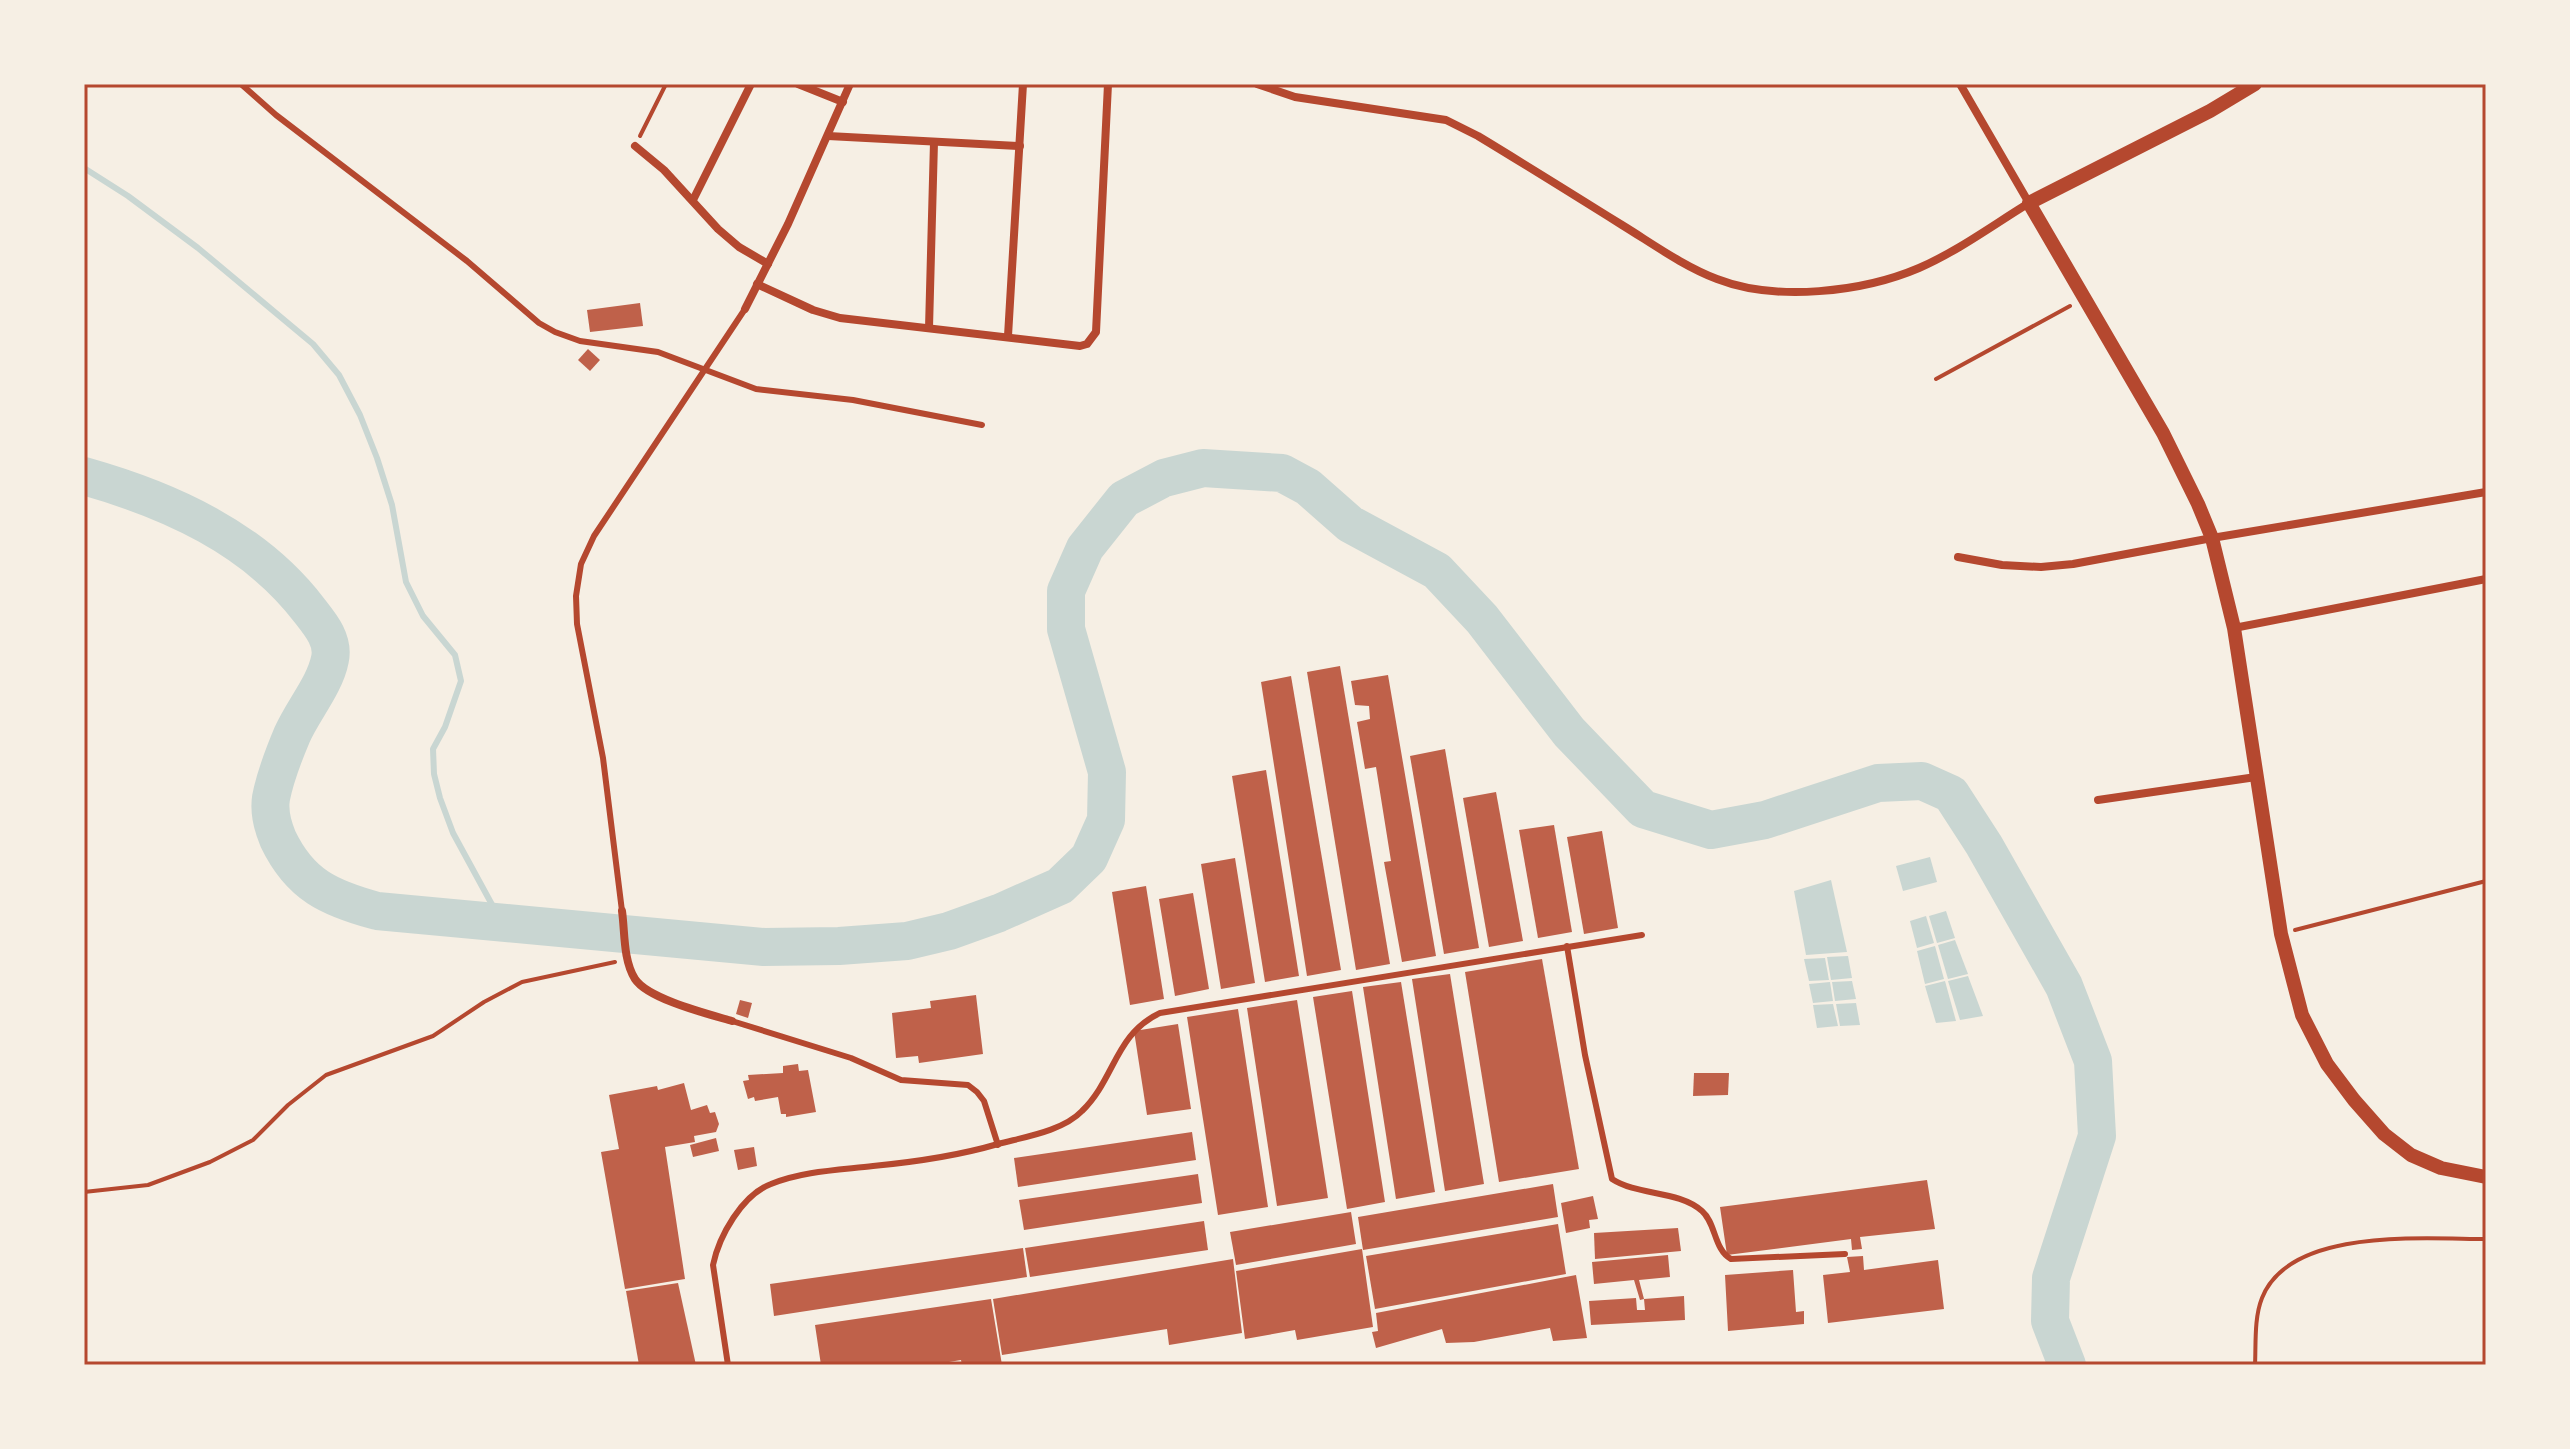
<svg xmlns="http://www.w3.org/2000/svg" width="2570" height="1449" font-family="'IBM Plex Serif',serif">
	<style>
		.water { fill: #c9d6d2 }
		.lines { fill: none; stroke-linecap: round; stroke-linejoin: round }
		.stream { stroke: #c9d6d2; stroke-width: 6 }
		.river { stroke: #c9d6d2; stroke-width: 38 }
		.building { fill: #bf614a }
		.path { stroke: #b5482f; stroke-width: 4 }
		.service { stroke: #b5482f; stroke-width: 6 }
		.minor { stroke: #b5482f; stroke-width: 8 }
		.tertiary { stroke: #b5482f; stroke-width: 14 }
		.neatline { fill: none; stroke: #b5482f; stroke-width: 3 }
	</style>
	<rect width="100%" height="100%" fill="#f6efe4"/>
	<!-- water -->
	<g class="water">
		<polygon points="1930,857 1937,882 1903,891 1896,866"/>
		<polygon points="1831,880 1847,952 1806,955 1794,891"/>
		<polygon points="1946,911 1955,938 1937,943 1929,916"/>
		<polygon points="1926,916 1934,943 1917,948 1910,921"/>
		<polygon points="1955,940 1968,974 1948,979 1938,945"/>
		<polygon points="1935,946 1944,979 1925,984 1917,951"/>
		<polygon points="1848,956 1852,978 1831,980 1827,957"/>
		<polygon points="1825,958 1829,980 1809,981 1804,959"/>
		<polygon points="1968,976 1983,1016 1960,1020 1948,981"/>
		<polygon points="1852,981 1856,999 1835,1001 1832,982"/>
		<polygon points="1945,981 1956,1021 1936,1023 1925,986"/>
		<polygon points="1830,982 1833,1001 1813,1003 1809,984"/>
		<polygon points="1856,1003 1860,1025 1840,1026 1836,1004"/>
		<polygon points="1833,1004 1838,1026 1817,1028 1813,1005"/>
	</g>
	<g class="lines">
		<!-- stream -->
		<polyline class="stream" points="84,168 128,196 198,248 313,344 339,375 360,415 377,458 392,505 406,582 423,616 455,655 461,681 445,727 433,749 434,774 440,798 453,833 502,923"/>
		<!-- river -->
		<path class="river" d="M84,476C169,500 254,538 309,610C320,624 334,640 330,659C325,685 303,710 292,735C284,754 275,777 271,798C269,811 273,827 278,839C300,885 329,898 377,911L764,947L839,946L907,941L949,931L999,913L1060,886L1089,858L1106,820L1107,772L1066,629V591L1085,548L1124,499L1164,478L1203,468L1282,473L1308,487L1350,524L1437,571L1482,619L1569,732L1643,809L1711,830L1765,820L1878,783L1922,781L1951,794L1984,845L2064,986L2093,1061L2097,1136L2051,1278L2050,1321L2067,1365"/>
	</g>
	<!-- building -->
	<g class="building">
		<polygon points="640,303 643,326 590,332 587,310"/>
		<polygon points="588,349 600,360 590,371 578,360"/>
		<polygon points="1340,666 1390,964 1356,970 1307,672"/>
		<polygon points="1388,675 1436,956 1402,962 1384,862 1391,861 1376,767 1365,769 1357,722 1370,719 1369,706 1355,705 1351,681"/>
		<polygon points="1291,676 1341,970 1307,976 1261,682"/>
		<polygon points="1445,749 1479,948 1444,954 1410,756"/>
		<polygon points="1266,770 1299,976 1265,982 1232,776"/>
		<polygon points="1496,792 1523,941 1489,947 1463,798"/>
		<polygon points="1554,825 1572,932 1538,938 1519,830"/>
		<polygon points="1602,831 1618,928 1584,934 1567,837"/>
		<polygon points="1235,858 1255,983 1221,989 1201,864"/>
		<polygon points="1146,886 1164,999 1130,1005 1112,892"/>
		<polygon points="1193,893 1209,989 1175,996 1159,899"/>
		<polygon points="1542,959 1579,1169 1499,1182 1465,972"/>
		<polygon points="1450,974 1484,1184 1445,1191 1412,979"/>
		<polygon points="1401,982 1435,1192 1396,1199 1363,987"/>
		<polygon points="1352,991 1385,1202 1347,1209 1313,997"/>
		<polygon points="976,995 983,1054 919,1063 918,1056 896,1058 892,1013 931,1008 930,1001"/>
		<polygon points="740,1000 752,1003 748,1018 736,1014"/>
		<polygon points="1297,1000 1328,1198 1277,1206 1247,1008"/>
		<polygon points="1238,1009 1268,1207 1218,1215 1187,1017"/>
		<polygon points="1178,1024 1191,1109 1147,1115 1134,1031"/>
		<polygon points="798,1064 799,1071 808,1070 816,1112 786,1117 786,1114 781,1114 778,1097 755,1101 754,1097 748,1099 743,1081 749,1080 748,1075 783,1073 783,1066"/>
		<polygon points="1694,1073 1729,1073 1728,1095 1693,1096"/>
		<polygon points="684,1083 691,1110 707,1105 710,1113 715,1112 719,1124 716,1132 694,1136 695,1142 665,1147 685,1279 625,1289 601,1152 619,1149 609,1095 657,1086 658,1090"/>
		<polygon points="1192,1132 1196,1160 1018,1187 1014,1158"/>
		<polygon points="716,1138 719,1151 693,1157 690,1145"/>
		<polygon points="754,1147 757,1166 738,1170 734,1150"/>
		<polygon points="1198,1174 1202,1203 1024,1230 1019,1200"/>
		<polygon points="1927,1180 1935,1229 1860,1237 1862,1249 1852,1250 1851,1239 1727,1255 1720,1207"/>
		<polygon points="1553,1184 1558,1217 1363,1250 1358,1217"/>
		<polygon points="1593,1196 1598,1219 1589,1220 1590,1228 1566,1233 1561,1203"/>
		<polygon points="1351,1212 1356,1244 1236,1265 1230,1232"/>
		<polygon points="1204,1221 1208,1250 1030,1277 1025,1248"/>
		<polygon points="1558,1224 1566,1274 1375,1309 1366,1256"/>
		<polygon points="1678,1228 1681,1251 1595,1259 1594,1233"/>
		<polygon points="1023,1248 1027,1277 774,1316 770,1284"/>
		<polygon points="1362,1249 1373,1327 1297,1340 1295,1330 1245,1339 1236,1271"/>
		<polygon points="1668,1255 1670,1277 1639,1280 1644,1299 1640,1300 1634,1280 1594,1284 1592,1262"/>
		<polygon points="1863,1256 1864,1270 1938,1260 1944,1309 1828,1323 1823,1275 1850,1272 1847,1257"/>
		<polygon points="1233,1259 1242,1333 1169,1345 1167,1329 1002,1355 993,1299"/>
		<polygon points="1793,1270 1796,1312 1804,1311 1804,1324 1728,1331 1725,1275"/>
		<polygon points="1576,1275 1587,1338 1553,1341 1550,1328 1474,1342 1446,1343 1442,1329 1376,1348 1372,1332 1378,1331 1376,1313"/>
		<polygon points="678,1283 696,1365 639,1365 626,1291"/>
		<polygon points="1684,1296 1685,1320 1591,1325 1589,1301 1636,1298 1637,1310 1645,1310 1644,1299"/>
		<polygon points="991,1299 1002,1365 962,1365 961,1360 931,1365 821,1365 815,1325"/>
	</g>
	<g class="lines">
		<!-- path -->
		<g class="path">
			<polyline points="640,136 666,84"/>
			<polyline points="1936,379 2070,306"/>
			<polyline points="2295,930 2486,881"/>
			<polyline points="84,1192 148,1185 210,1162 253,1140 288,1105 326,1075 433,1036 484,1002 522,982 615,962"/>
			<path d="M2255,1365C2256,1344 2254,1318 2262,1298C2290,1227 2424,1239 2486,1239"/>
		</g>
		<!-- service -->
		<g class="service">
			<polyline points="241,84 276,115 467,261 539,323 555,332 580,341 658,352 756,389 853,400 982,425"/>
			<polyline points="622,911 603,758 577,624 576,596 581,564 594,536 745,309"/>
			<path d="M1567,946L1585,1055L1612,1179C1638,1196 1678,1190 1702,1211C1716,1223 1714,1250 1731,1259L1845,1254"/>
			<polyline points="732,1021 851,1058 901,1080 968,1085 977,1092 984,1101 998,1145"/>
			<path d="M728,1365L713,1265C719,1236 742,1195 771,1184C803,1171 839,1170 873,1166C915,1162 957,1156 998,1144C1024,1137 1063,1131 1082,1111C1115,1079 1115,1034 1160,1013L1642,935"/>
		</g>
		<!-- minor -->
		<g class="minor">
			<polyline points="798,84 843,102"/>
			<path d="M1257,84L1295,97L1446,120L1478,136C1526,165 1574,195 1622,225C1653,244 1683,266 1717,279C1776,302 1863,292 1919,268C1958,251 1993,225 2029,203L1960,84"/>
			<polyline points="828,136 1020,146"/>
			<polyline points="635,146 664,170 718,229 739,247 768,264"/>
			<polyline points="693,200 751,84"/>
			<polyline points="757,284 813,310 840,318 1080,346 1087,344 1096,332 1108,84"/>
			<polyline points="745,309 788,224 850,84"/>
			<polyline points="929,328 934,142"/>
			<polyline points="1008,336 1023,84"/>
			<polyline points="1958,557 2002,565 2041,567 2073,564 2212,538 2486,492"/>
			<polyline points="2234,628 2486,579"/>
			<polyline points="2098,800 2256,777"/>
			<path d="M622,911C625,932 623,960 635,979C648,999 708,1014 732,1021"/>
		</g>
		<!-- tertiary -->
		<polyline class="tertiary" points="2255,84 2210,111 2029,203 2163,433 2198,504 2212,538 2234,628 2281,934 2302,1015 2327,1064 2354,1100 2384,1134 2411,1155 2441,1168 2486,1177"/>
	</g>
	<!-- border -->
	<rect width="2570" height="1449" fill="none" stroke="#f6efe4" stroke-width="172"/>
	<rect x="86" y="86" width="2398" height="1277" class="neatline"/>
</svg>
